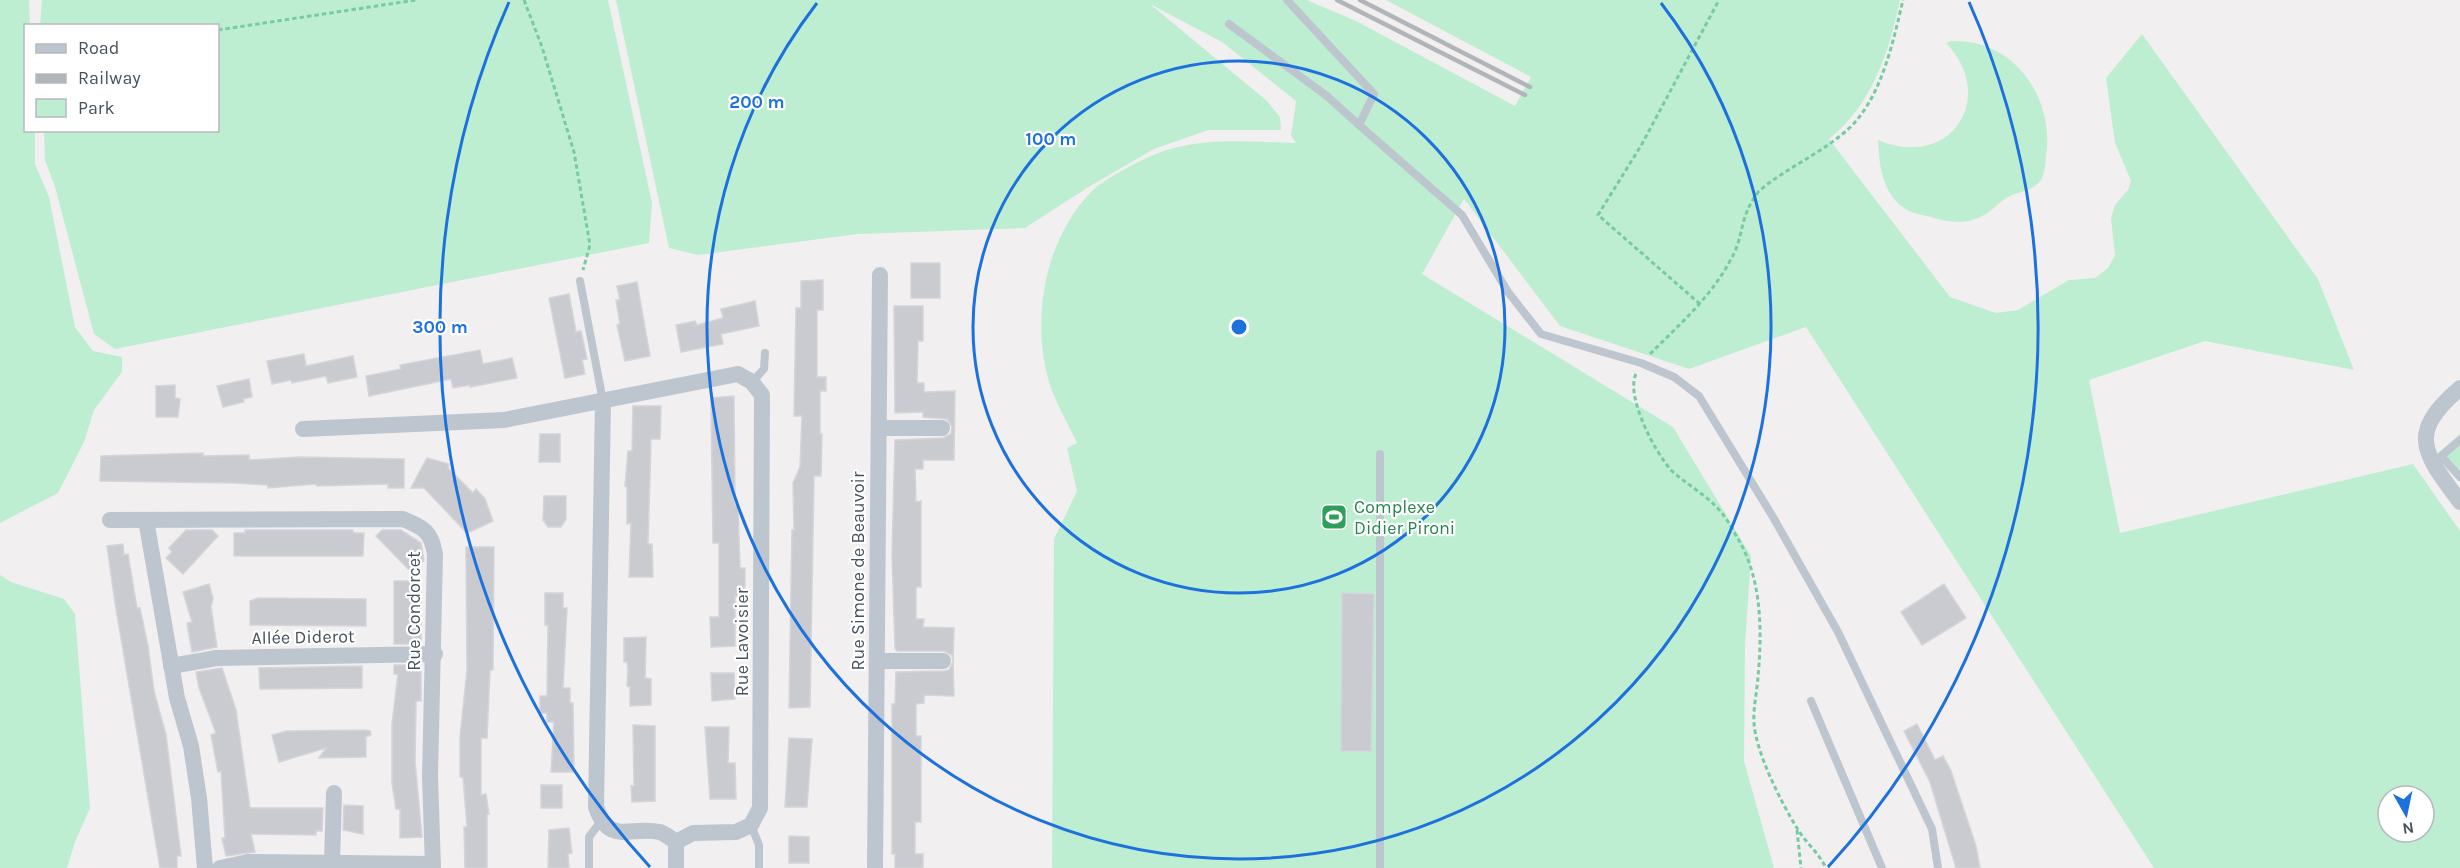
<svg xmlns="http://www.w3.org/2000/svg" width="2460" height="868" font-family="Karla,sans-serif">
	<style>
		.green { fill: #beeed1; fill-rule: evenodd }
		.building { fill: #c9cbd1; stroke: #d3d5da; stroke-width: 1.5 }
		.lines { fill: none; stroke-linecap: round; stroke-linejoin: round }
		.path { stroke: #77cba2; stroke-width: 3; stroke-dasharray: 4.5 3; stroke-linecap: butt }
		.lane { stroke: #bdc6ce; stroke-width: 8 }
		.street { stroke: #bdc6ce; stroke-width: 16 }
		.rail { stroke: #b1b4b9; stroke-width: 4.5 }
		.ring { fill: none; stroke: #1d71dd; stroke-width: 3 }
		.labels { text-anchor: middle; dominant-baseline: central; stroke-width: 4.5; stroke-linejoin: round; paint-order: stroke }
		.leisure-label { font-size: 18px; fill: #27864d; stroke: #fff; text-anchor: start }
		.street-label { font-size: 18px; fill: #47525c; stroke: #fff }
		.centre { fill: #1d71dd; stroke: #fff; stroke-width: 3 }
		.ring-label { font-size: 18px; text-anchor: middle; font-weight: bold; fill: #1d71dd; stroke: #fff; stroke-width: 4.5; stroke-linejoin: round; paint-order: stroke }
	</style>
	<rect width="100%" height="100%" fill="#f1efef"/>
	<!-- green -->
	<g class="green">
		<polygon points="0,0 29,0 30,25 26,26 26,130 35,131 35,164 49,197 75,327 93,351 122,357 122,372 94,410 84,442 58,493 0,523"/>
		<polygon points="42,0 608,0 652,203 649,243 115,349 94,334 55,187 45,160 44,131 218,130 218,26 40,25"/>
		<path d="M616,0H1307L1356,21L1515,106L1531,77L1386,0H1900C1889,52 1872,105 1829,139L1950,297L1996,313L2018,310L2069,280L2095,278L2108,268L2115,255L2111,218L2115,205L2128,190L2131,181L2115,143L2106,78L2142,34L2318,279L2354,370L2205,341L2089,380L2120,533L2413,464L2460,531V868H2154L1806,327L1689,369L1560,326L1464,199L1422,274L1673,427L1751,556L1745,645L1744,761L1774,868H1052L1054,539L1077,491L1067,448L1077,443C1068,424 1057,405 1050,385C1030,321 1044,239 1093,190C1101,181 1144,158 1156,154C1200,136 1250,142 1296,143L1291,136L1296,101L1222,42L1150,4L1267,101L1280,117L1281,130H1208L1154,149L1090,186L1025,228L858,234L698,255L669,248ZM2388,796H2424V832H2388Z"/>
		<path d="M1951,41C2015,38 2055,99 2046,157C2045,165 2045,173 2041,180C2033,192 2017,191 2006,198C1997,204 1990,213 1980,217C1965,225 1947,222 1931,217C1924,215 1916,214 1909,211C1883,198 1879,166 1878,140C1951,171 1998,97 1946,43Z"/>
		<polygon points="2460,434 2460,481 2437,454"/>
		<polygon points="0,575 11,582 64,599 75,614 90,808 75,842 67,868 0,868"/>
	</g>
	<!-- building -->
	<g class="building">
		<rect x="911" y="263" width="29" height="35"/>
		<polygon points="823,280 823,310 817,310 817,377 826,377 826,391 820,391 820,434 822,434 821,476 814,476 810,707 789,708 792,530 794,530 793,483 800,467 802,416 794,416 796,308 801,308 801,281"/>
		<polygon points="637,282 650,356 625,361 617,325 620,324 616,300 620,300 617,286"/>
		<polygon points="569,294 576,332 581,331 587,359 582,360 585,374 565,378 549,298"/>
		<polygon points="755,301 759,326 721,334 723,344 681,352 676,325 695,321 697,325 723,318 721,309"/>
		<polygon points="894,306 923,306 923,341 918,341 917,383 924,383 924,392 955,391 954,460 923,460 923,469 915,469 916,502 921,501 921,587 916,587 916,619 924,619 923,627 954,628 953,662 952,655 944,651 897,651 895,648 892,554 895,440 943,438 951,434 952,427 947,419 923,417 923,412 895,413"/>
		<polygon points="480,350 483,364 512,358 517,378 470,387 470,385 453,388 451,379 369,396 366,376 401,369 400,365"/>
		<polygon points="304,354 306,366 353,356 357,377 328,383 326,376 292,383 291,380 272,384 267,361"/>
		<polygon points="249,379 252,397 243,399 244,402 223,407 217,386"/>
		<polygon points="175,385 175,398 180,399 178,417 156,417 156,386"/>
		<polygon points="734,396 735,505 738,505 740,568 745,568 745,596 735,596 735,646 711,647 710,617 719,617 719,543 713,543 711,398"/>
		<polygon points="633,406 661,406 660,439 651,439 648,544 652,544 653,577 629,577 631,523 627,524 627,487 625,486 628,451 632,451"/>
		<polygon points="540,434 560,434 560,462 539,462"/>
		<polygon points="203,453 203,456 249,455 249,460 300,457 404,459 404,488 388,488 388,484 317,486 316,484 268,488 267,485 235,483 100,481 101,456"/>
		<polygon points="427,458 449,464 448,468 473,493 476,489 485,499 493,521 467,533 424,488 411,488"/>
		<polygon points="544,496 566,496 566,519 561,527 548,527 543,520"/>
		<polygon points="186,530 212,530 218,536 183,574 166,558 172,552 169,548"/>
		<polygon points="245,530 353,530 353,533 364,533 363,556 234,556 234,533 245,533"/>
		<polygon points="382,530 401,530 421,543 424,560 412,573 376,536"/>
		<polygon points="123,544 124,555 128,554 137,608 140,608 148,646 154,691 166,735 181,856 177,856 177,868 160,868 115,603 107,546"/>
		<polygon points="466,547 494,547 493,670 490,670 487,738 481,738 481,795 486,794 489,814 487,814 487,868 465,868 464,827 467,827 463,777 460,777 460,737 467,670"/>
		<polygon points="394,581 417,581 417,590 421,589 421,644 394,644"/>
		<polygon points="209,584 213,598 211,607 217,647 192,652 187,623 192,622 183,592"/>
		<polygon points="1944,584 1966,618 1922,645 1901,612"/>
		<polygon points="545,593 563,593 563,608 567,608 563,688 570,688 570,703 573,703 574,772 551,772 554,722 547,722 547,713 540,713 540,696 547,696 548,625 545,625"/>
		<polygon points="1342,593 1374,594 1371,751 1341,751"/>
		<polygon points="258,598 366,599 366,626 250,625 250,601"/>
		<polygon points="646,637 645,678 651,679 651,705 630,706 630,687 627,686 628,669 627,662 624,662 624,638"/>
		<polygon points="953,662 954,696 924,695 924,703 916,704 916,736 921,736 921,822 915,822 915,854 923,854 923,868 895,868 895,854 892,854 892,704 895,704 896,672 944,671 949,670"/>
		<polygon points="394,665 421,665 421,701 416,701 415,761 422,837 400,838 400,809 396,809 392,783 392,724 398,674 394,674"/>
		<polygon points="362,666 362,688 260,689 259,668"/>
		<polygon points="222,668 236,710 250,808 323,808 322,831 316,831 316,835 251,834 255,852 226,856 222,838 225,838 221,771 218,772 211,735 216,733 199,688 196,672"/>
		<polygon points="711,673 734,673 735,699 712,701"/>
		<polygon points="1917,724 1935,760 1943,756 1951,771 1976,846 1980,868 1956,868 1930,782 1904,731"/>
		<polygon points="633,725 655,726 655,801 632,802 631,786 634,786"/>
		<polygon points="705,727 729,727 728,763 735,763 736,799 710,799"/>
		<polygon points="365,730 370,731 371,735 366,737 366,757 319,758 326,748 279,762 272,735 287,731"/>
		<polygon points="789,738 812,739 807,807 785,807"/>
		<rect x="541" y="785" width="21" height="23"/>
		<polygon points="344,805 363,806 363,834 343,830"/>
		<polygon points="569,828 572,853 568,854 569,868 548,868 549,830"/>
		<polygon points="789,836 809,837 809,863 789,863"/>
	</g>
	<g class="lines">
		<!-- path -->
		<g class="path">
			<polyline points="524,0 542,47 574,152 590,245 583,270"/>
			<polyline points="218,30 416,0"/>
			<polyline points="1700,304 1598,215 1642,144 1719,0"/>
			<path d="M1650,354C1679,325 1712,296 1731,259C1745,235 1738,218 1759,191C1786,168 1820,154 1846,131C1881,101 1893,42 1903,0"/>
			<path d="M1636,374C1625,396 1656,455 1673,472C1689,486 1708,496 1722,513C1729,522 1735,534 1741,544C1762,584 1762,633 1758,677C1757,692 1753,708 1754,723C1756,753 1781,802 1797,828C1805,842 1819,853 1826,868"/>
			<polyline points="1797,830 1801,868"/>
		</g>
		<!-- lane -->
		<g class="lane">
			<polyline points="1287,0 1374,94 1359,125 1462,215 1508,292 1541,334 1641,363 1674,377 1699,396 1773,517 1838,632 1932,829 1938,868"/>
			<polyline points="1229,24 1327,96 1359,125"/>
			<polyline points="580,281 603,401"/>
			<polyline points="752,382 764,369 765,353"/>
			<polyline points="2460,440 2441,456 2460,477"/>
			<polyline points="1811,701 1882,868"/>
			<polyline points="751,825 759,845 759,868"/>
			<polyline points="589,868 589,837 601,821"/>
			<polyline points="1380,868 1380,454"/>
		</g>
		<!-- street -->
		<g class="street">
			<path d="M2460,388C2406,434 2424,453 2460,502"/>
			<path d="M603,402L596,807C610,847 630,825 660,832C665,834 672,839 676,842"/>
			<polyline points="879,428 942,428"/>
			<polyline points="303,429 504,420 738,374 752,382 762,395 760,808 751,825 736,832 693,833 676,842"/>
			<path d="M110,520L403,519C424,528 431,531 435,554L430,776L433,868"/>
			<polyline points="146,520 177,698 191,746 199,798 205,868"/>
			<polyline points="877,661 943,661"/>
			<polyline points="171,666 217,658 435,654"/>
			<polyline points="332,863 334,793"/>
			<polyline points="220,868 248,862 433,864"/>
			<polyline points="676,868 676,842"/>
			<polyline points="875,868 880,275"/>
		</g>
		<!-- rail -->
		<g class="rail">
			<polyline points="1337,0 1525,95"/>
			<polyline points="1360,0 1530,87"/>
		</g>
	</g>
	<!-- distance rings -->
	<g class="ring">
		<circle cx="1239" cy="327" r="266"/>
		<path d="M1661 3A532 532 0 1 1 817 3"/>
		<path d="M650 867A799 799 0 0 1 509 2M1969 2A799 799 0 0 1 1828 867"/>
	</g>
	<!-- icons -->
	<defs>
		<symbol id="stadium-square" viewBox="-11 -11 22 22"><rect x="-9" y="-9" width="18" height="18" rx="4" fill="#2e9e5b" stroke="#fff"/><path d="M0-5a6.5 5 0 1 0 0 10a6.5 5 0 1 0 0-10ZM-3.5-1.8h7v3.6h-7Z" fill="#fff"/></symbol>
	</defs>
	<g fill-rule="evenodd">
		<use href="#stadium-square" x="1319" y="502" width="30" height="30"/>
	</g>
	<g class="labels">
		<!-- leisure labels -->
		<g class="leisure-label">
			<text x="1354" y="507">Complexe<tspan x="1354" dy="21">Didier Pironi</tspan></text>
		</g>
		<!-- street labels -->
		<g class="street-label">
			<text transform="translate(858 571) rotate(-90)">Rue Simone de Beauvoir</text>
			<text transform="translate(414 611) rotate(-90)">Rue Condorcet</text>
			<text transform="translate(303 637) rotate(-1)">Allée Diderot</text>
			<text transform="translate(742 642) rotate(-90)">Rue Lavoisier</text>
		</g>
	</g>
	<circle cx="1239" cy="327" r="9" class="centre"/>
	<g class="ring-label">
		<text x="757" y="108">200 m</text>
		<text x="1051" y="145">100 m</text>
		<text x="440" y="333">300 m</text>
	</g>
	<!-- legend -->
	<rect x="24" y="24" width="195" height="108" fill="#ffffff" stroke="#b5babe" stroke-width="1.5"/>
	<rect x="36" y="44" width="30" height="9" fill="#bdc6ce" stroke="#b5babe" stroke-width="1.5"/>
	<text x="78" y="54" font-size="18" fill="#47525c">Road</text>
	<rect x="36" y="74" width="30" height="9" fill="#b1b4b9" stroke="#b5babe" stroke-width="1.5"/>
	<text x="78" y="84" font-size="18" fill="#47525c">Railway</text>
	<rect x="36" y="99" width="30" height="18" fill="#beeed1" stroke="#b5babe" stroke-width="1.5"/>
	<text x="78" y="114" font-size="18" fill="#47525c">Park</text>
	<!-- north arrow -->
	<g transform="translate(2406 814) rotate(171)"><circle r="28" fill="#ffffff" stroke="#b5babe" stroke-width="1.5"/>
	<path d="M0-4.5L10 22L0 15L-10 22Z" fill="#1d71dd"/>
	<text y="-9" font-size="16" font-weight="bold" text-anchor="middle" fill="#47525c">N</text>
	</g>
</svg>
